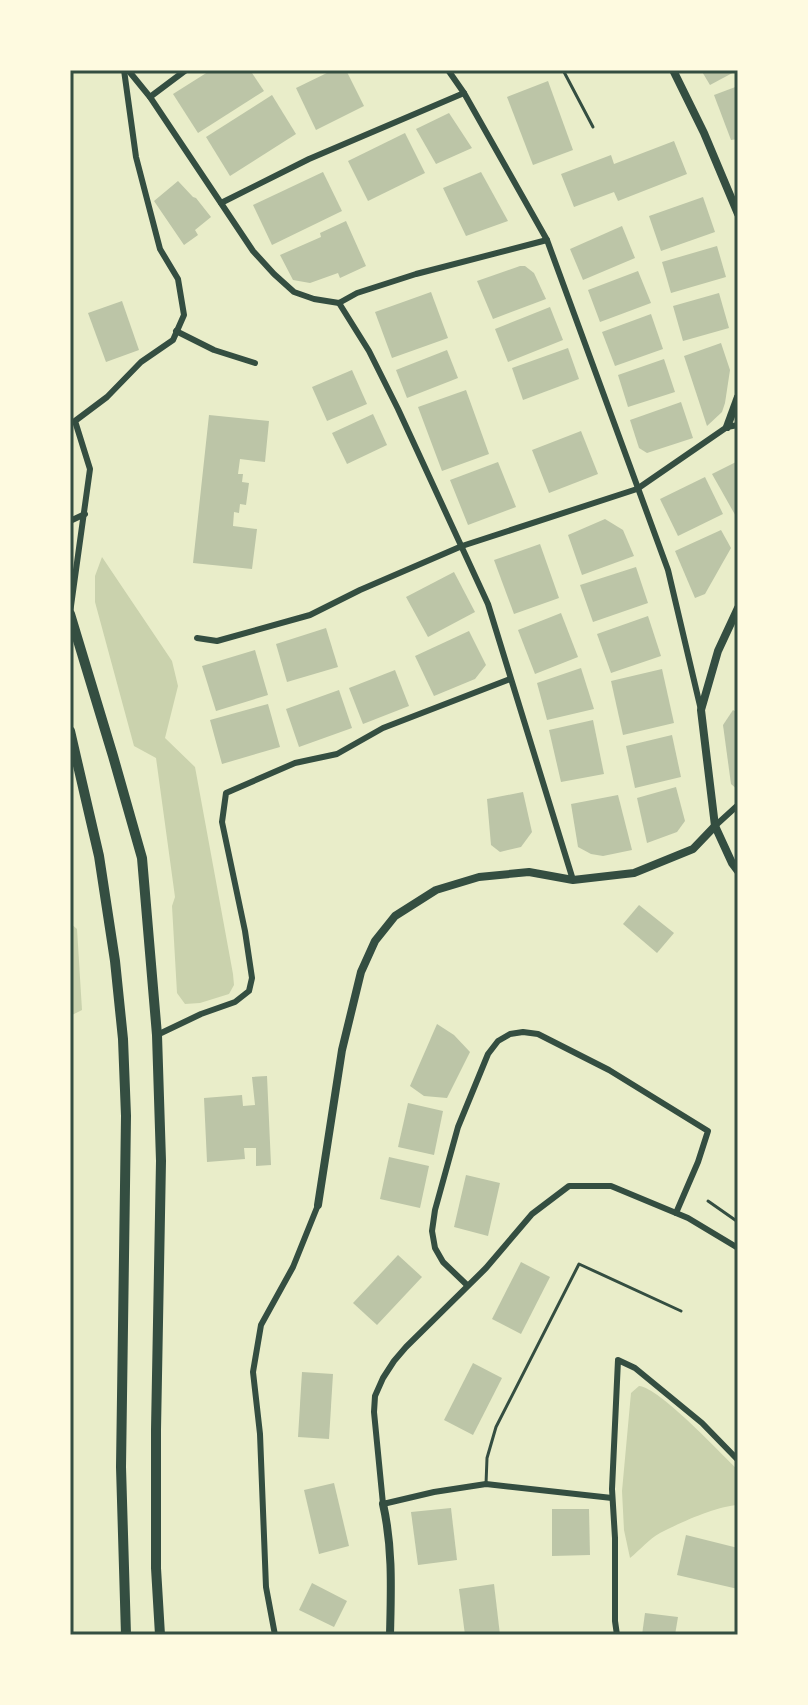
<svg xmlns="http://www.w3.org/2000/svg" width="808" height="1705" font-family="'Source Sans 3',sans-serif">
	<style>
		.green { fill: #cad2ad }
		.building { fill: #bcc5a7 }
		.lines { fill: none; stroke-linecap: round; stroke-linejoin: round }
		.service { stroke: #344e41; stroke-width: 3 }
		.minor { stroke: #344e41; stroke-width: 6 }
		.tertiary { stroke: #344e41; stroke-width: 8 }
		.trunk { stroke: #344e41; stroke-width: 10 }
		.neatline { fill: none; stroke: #344e41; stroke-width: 3 }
	</style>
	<rect width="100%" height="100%" fill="#e9edc9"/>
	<!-- green -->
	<g class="green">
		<polygon points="102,557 172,661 178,686 165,738 195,767 233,974 234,985 229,994 200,1003 185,1004 177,993 172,906 175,897 156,758 134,746 95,602 95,576"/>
		<polygon points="70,923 77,929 82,1010 70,1016"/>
		<path d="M639,1386C660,1388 719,1452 738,1470V1505C717,1506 679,1523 660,1533C649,1539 640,1550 630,1558L624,1530L622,1491L631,1393Z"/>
	</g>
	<!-- building -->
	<g class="building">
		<polygon points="211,70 250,70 264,91 198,133 173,94"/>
		<polygon points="333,70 346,70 364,106 316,130 296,88"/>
		<polygon points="701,70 738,70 710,85"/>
		<polygon points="548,81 573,150 533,165 507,97"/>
		<polygon points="738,86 738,139 731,140 714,95"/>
		<polygon points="272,95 296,134 230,176 206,137"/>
		<polygon points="449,113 472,148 436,164 416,129"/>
		<polygon points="405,133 425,173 368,201 348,161"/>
		<polygon points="674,141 687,174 618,201 614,192 574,207 561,174 611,155 614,164"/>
		<polygon points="323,172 342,211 272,245 253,205"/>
		<polygon points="481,172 508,221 466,236 443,188"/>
		<polygon points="178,181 193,197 196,198 211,217 195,230 198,235 184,245 154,201"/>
		<polygon points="703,197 715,232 661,251 649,216"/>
		<polygon points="346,221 366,266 340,278 338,273 310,283 293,280 280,255 321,237 320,233"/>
		<polygon points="622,226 635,258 583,280 570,249"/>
		<polygon points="717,246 726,277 671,293 662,262"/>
		<polygon points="520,266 525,266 534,273 546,299 493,319 477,281"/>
		<polygon points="638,271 651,303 600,322 588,290"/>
		<polygon points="431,292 448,338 392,358 375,312"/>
		<polygon points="719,293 729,328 683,341 673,306"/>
		<polygon points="122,301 139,350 106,362 88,313"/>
		<polygon points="550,307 563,340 508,362 495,329"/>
		<polygon points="651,314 663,349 615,366 602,332"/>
		<polygon points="721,343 730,370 725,403 722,412 707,426 684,356"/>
		<polygon points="568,348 579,379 523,400 512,368"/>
		<polygon points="447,350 458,378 407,398 396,370"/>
		<polygon points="664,359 675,392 628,407 618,375"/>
		<polygon points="352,370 367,404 327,421 312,387"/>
		<polygon points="466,390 489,454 442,471 418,407"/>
		<polygon points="681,402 693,438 647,453 639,448 630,420"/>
		<polygon points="373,414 387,445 347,464 332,433"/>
		<polygon points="209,415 269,421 265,462 240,459 238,474 243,474 242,482 249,483 246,505 240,504 239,513 234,512 233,526 257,529 252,569 193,563"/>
		<polygon points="581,431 598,474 549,493 532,450"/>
		<polygon points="738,461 738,520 712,474"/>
		<polygon points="498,462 516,507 468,525 450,480"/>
		<polygon points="705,477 723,514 678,536 660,499"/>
		<polygon points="605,519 623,530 634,556 582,575 568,535"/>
		<polygon points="721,530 731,548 705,594 695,598 675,551"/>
		<polygon points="540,544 559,598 514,614 494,560"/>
		<polygon points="636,567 648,603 593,622 580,585"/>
		<polygon points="454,572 475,612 428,637 406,597"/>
		<polygon points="561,613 578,657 535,674 518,630"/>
		<polygon points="648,616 661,656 611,673 597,634"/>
		<polygon points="326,628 338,667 287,682 276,644"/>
		<polygon points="469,631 486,665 475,679 434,696 415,656"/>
		<polygon points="255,650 268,695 216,711 202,666"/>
		<polygon points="581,668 594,709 547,720 537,683"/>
		<polygon points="662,669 674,723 623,735 611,681"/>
		<polygon points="395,670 409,706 363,724 349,688"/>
		<polygon points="339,690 352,728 299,747 286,709"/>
		<polygon points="268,704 280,747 222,764 210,720"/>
		<polygon points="733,710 738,713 738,790 731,784 723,725"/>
		<polygon points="593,720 604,774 561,782 549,730"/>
		<polygon points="672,735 681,777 635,788 626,746"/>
		<polygon points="676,787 685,821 677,832 647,843 637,798"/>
		<polygon points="523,792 532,832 521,847 500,852 491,845 487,799"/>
		<polygon points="618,795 632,850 603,856 591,854 578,847 571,804"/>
		<polygon points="639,905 674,933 657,953 623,924"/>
		<polygon points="437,1024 454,1035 470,1052 447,1098 424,1096 410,1086"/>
		<polygon points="267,1076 271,1165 256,1166 256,1148 244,1148 245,1159 207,1162 204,1098 242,1095 243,1106 255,1105 252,1077"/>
		<polygon points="408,1103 443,1111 434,1155 398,1147"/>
		<polygon points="389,1157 429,1166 420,1208 380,1199"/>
		<polygon points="466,1175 500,1183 488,1236 454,1227"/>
		<polygon points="398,1255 422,1277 377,1325 353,1303"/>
		<polygon points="521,1262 550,1277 521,1334 492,1319"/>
		<polygon points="473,1363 502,1378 473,1435 444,1420"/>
		<polygon points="302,1372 333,1374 329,1439 298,1437"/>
		<polygon points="334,1483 349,1546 319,1554 304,1490"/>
		<polygon points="451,1508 457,1560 418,1565 411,1512"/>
		<polygon points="552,1509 589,1509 590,1555 552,1556"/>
		<polygon points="686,1535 738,1548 738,1589 677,1575"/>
		<polygon points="312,1583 347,1601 334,1627 299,1610"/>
		<polygon points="494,1584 500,1635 465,1635 459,1589"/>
		<polygon points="645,1613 678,1617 675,1635 642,1635"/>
	</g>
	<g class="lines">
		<!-- service -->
		<g class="service">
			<polyline points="563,70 593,127"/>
			<polyline points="708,1201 738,1222"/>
			<polyline points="486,1484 487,1458 496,1427 579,1264 681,1311"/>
		</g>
		<!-- minor -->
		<g class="minor">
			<polyline points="128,70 150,97 253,251 274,274 294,292 314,299 339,303 357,293 416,274 547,240"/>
			<polyline points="448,70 464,93 547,240 668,570 701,710"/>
			<polyline points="150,97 186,70"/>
			<polyline points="221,203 309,159 464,93"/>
			<polyline points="339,303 369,351 398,409 488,604 573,880"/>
			<polyline points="176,331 214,350 255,363"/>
			<polyline points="70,521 85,514"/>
			<polyline points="70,613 90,469 75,421 107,397 141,362 173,340 184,315 178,279 160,249 136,157 124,70"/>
			<polyline points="197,638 217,641 310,615 360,590 462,546 637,489 727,427 738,425"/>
			<polyline points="715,826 738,805"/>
			<polyline points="157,1035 201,1014 235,1002 249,991 252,978 245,931 222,822 226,793 295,763 337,754 383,728 510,679"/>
			<polyline points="467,1285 443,1262 435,1248 432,1231 435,1210 458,1127 488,1054 498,1041 510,1034 523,1032 538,1034 609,1070 708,1131 698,1162 676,1213"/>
			<polyline points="612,1498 486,1484 434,1492 383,1504 374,1412 375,1396 383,1378 394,1361 406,1347 486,1268 532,1214 569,1186 611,1186 688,1218 738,1248"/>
			<polyline points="275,1635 266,1587 260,1434 253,1372 261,1325 293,1267 318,1205"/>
			<polyline points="617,1635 615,1621 615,1538 612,1489 618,1360 635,1368 702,1423 738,1460"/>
		</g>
		<!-- tertiary -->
		<g class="tertiary">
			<polyline points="673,70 704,133 738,214"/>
			<polyline points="727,427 738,397"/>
			<polyline points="738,608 718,651 701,710 715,826 732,863 738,871"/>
			<polyline points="318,1205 342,1050 361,972 375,941 395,916 436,890 479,877 529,872 573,880 634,873 693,849 715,826"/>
			<path d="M383,1504C393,1548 391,1591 390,1635"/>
		</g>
		<!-- trunk -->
		<g class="trunk">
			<polyline points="70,614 113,756 142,858 157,1035 161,1161 156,1430 156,1568 160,1635"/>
			<polyline points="70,731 99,856 115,961 123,1039 126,1116 121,1467 126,1635"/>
		</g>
	</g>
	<!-- border -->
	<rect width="808" height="1705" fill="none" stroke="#fefae0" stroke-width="144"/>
	<rect x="72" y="72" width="664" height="1561" class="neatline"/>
</svg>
